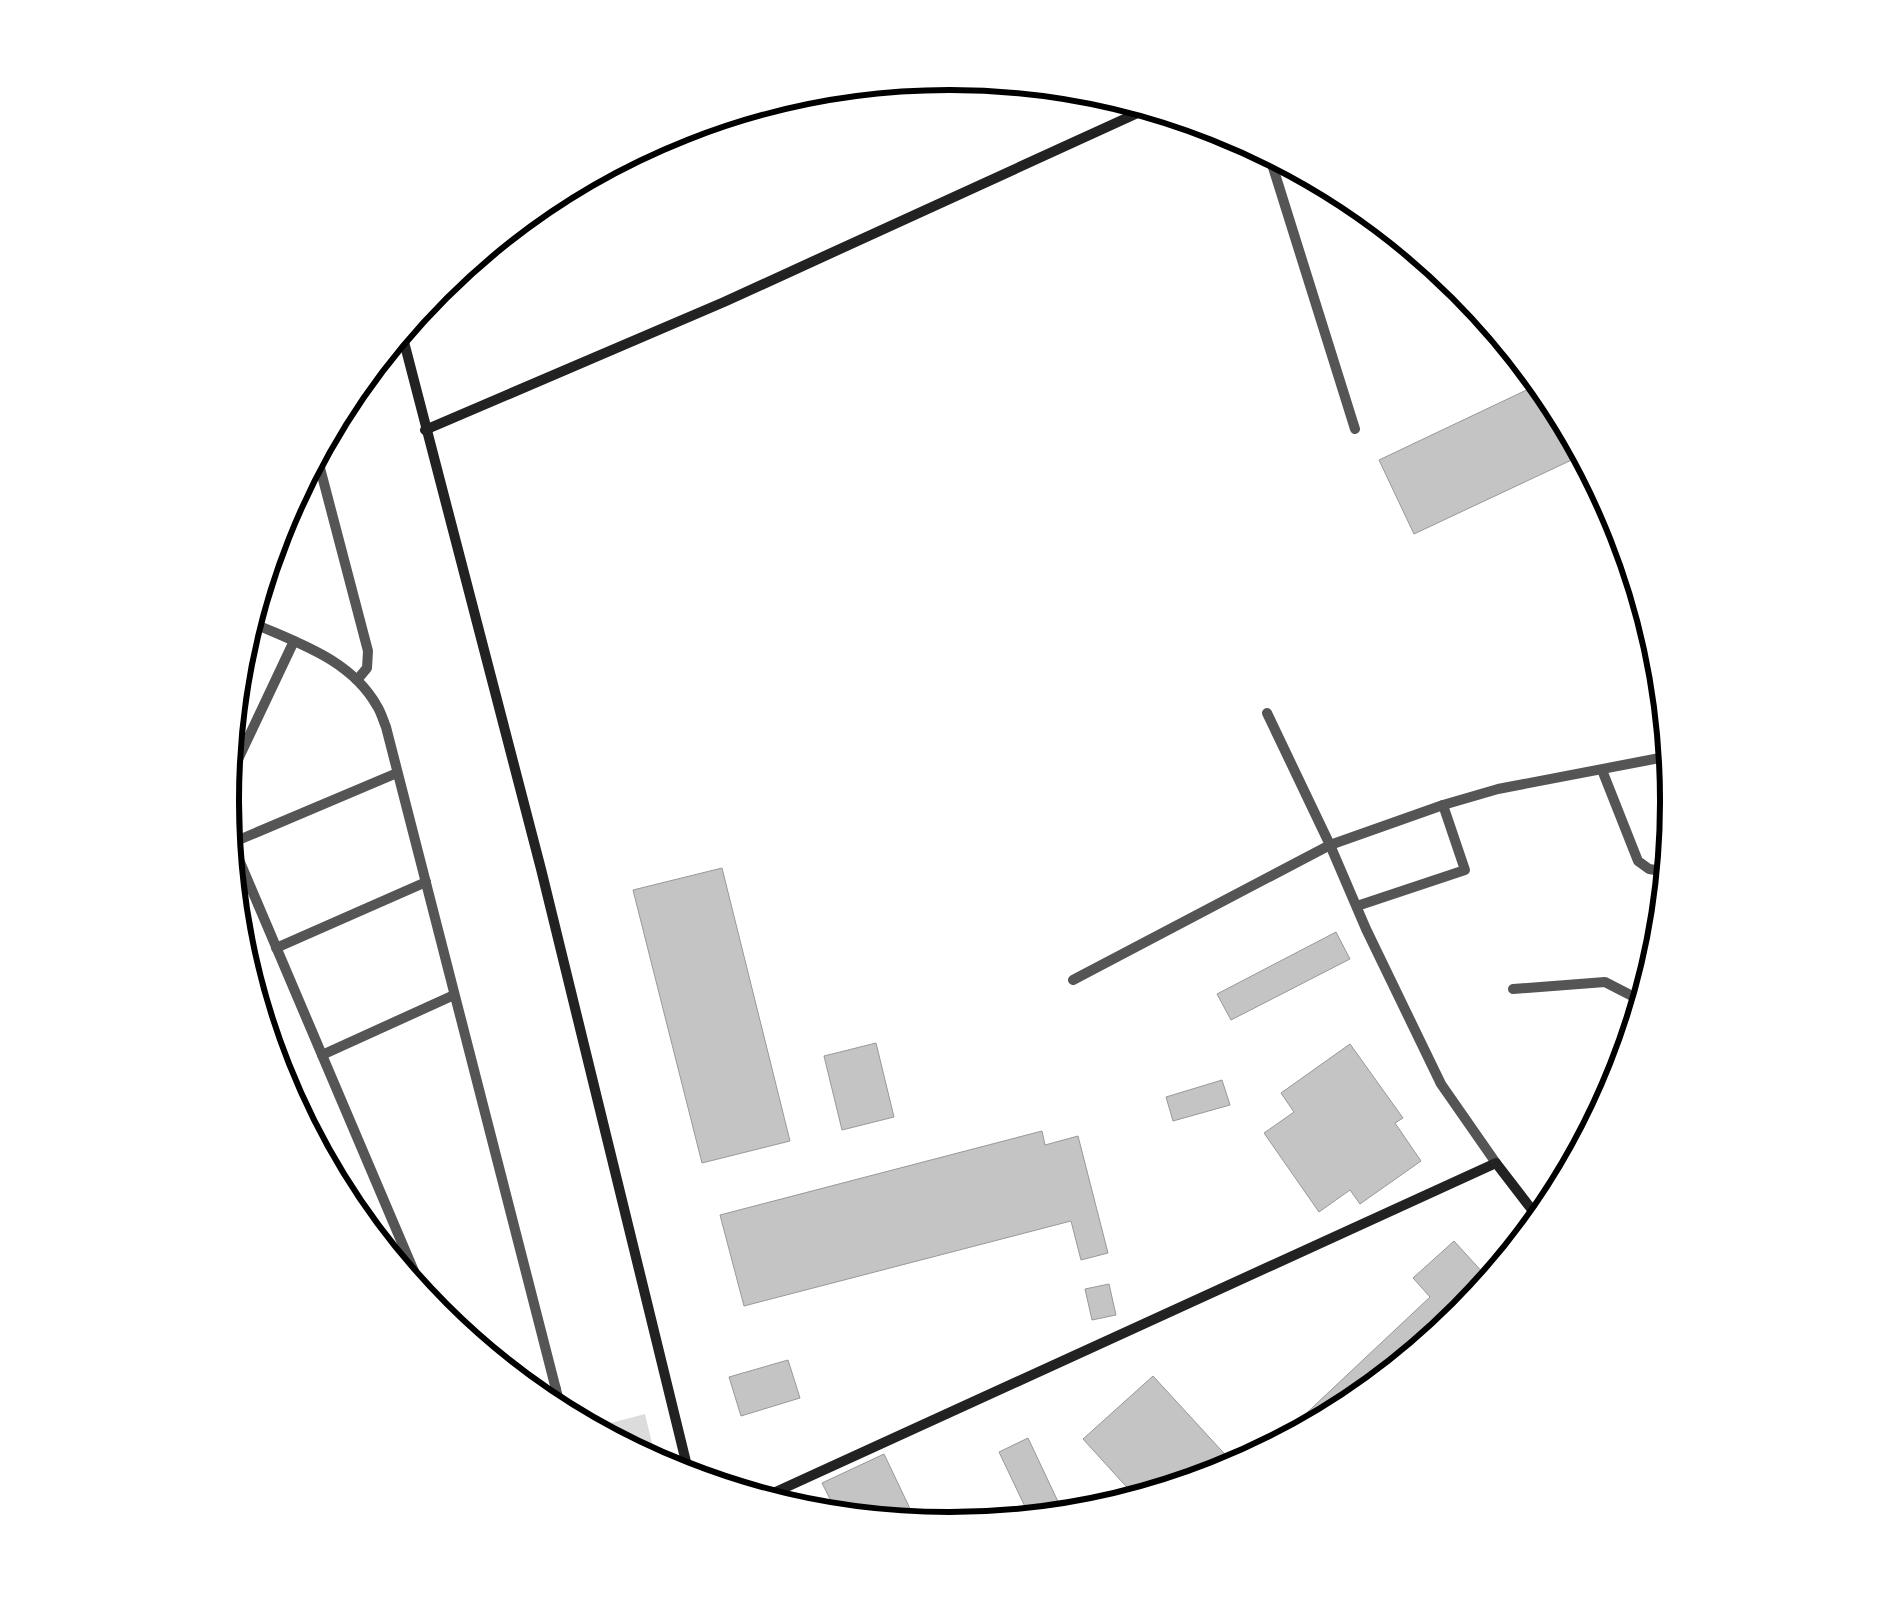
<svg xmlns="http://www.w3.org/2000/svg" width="1899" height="1602" font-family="Karla,sans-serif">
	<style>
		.green { fill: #dcdcdc }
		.building { fill: #c4c4c4; stroke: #999 }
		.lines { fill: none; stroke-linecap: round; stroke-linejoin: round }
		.street { stroke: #555; stroke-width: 10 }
		.secondary { stroke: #222; stroke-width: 10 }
		.rim { fill: none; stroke: #000; stroke-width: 6 }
	</style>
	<rect width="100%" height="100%" fill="#fff"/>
	<!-- green -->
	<polygon class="green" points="645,1414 655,1456 599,1426"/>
	<!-- building -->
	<g class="building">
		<polygon points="1535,386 1548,401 1578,457 1414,534 1379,460"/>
		<polygon points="722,868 790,1141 702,1163 633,890"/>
		<polygon points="1336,932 1350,959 1231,1020 1217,994"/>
		<polygon points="876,1043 894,1117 842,1130 824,1056"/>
		<polygon points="1350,1044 1403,1118 1395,1123 1421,1161 1360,1204 1350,1190 1319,1212 1264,1133 1294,1112 1281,1093"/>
		<polygon points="1222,1080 1230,1105 1173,1121 1166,1097"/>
		<polygon points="1042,1131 1045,1145 1078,1136 1108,1253 1081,1260 1071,1221 744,1306 720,1215"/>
		<polygon points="1454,1241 1486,1276 1458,1310 1349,1400 1300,1426 1297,1422 1430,1297 1413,1278"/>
		<polygon points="1109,1284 1116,1315 1092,1320 1085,1289"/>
		<polygon points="788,1360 800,1398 741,1416 729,1377"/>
		<polygon points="1153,1376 1232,1462 1225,1466 1133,1494 1083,1439"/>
		<polygon points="1028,1438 1062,1510 1028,1513 999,1452"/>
		<polygon points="884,1454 914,1517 835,1509 822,1483"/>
	</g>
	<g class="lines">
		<!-- street -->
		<g class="street">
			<polyline points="1271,161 1355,429"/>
			<polyline points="320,468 368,651 367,668 357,680"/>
			<path d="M255,624C300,644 351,660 377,706C381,712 383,720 386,727L560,1405"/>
			<polyline points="233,770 294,641"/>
			<polyline points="1602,770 1638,861 1649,869 1662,871"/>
			<polyline points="234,842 397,773"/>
			<polyline points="234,848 419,1283"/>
			<polyline points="1357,906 1465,870 1443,805"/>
			<polyline points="276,948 426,882"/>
			<polyline points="1073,980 1330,845 1267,713"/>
			<polyline points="1513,989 1605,982 1638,999"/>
			<polyline points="322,1055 454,995"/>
			<polyline points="1496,1163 1441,1084 1366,929 1330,845 1443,805 1498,789 1665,757"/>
			<polyline points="543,1394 556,1389"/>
		</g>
		<!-- secondary -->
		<g class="secondary">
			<polyline points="403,338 541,869 688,1470"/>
			<polyline points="425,430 724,302 1142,111"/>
			<polyline points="769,1495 1496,1163 1536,1215"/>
		</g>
	</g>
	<!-- crop -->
	<path d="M0 0H1899V1602H0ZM949 90H950A710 710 0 0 1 1660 800V802A710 710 0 0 1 950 1512H949A710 710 0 0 1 239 802V800A710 710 0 0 1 949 90Z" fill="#fff" fill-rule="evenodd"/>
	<path class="rim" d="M949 90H950A710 710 0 0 1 1660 800V802A710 710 0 0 1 950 1512H949A710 710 0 0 1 239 802V800A710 710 0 0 1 949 90Z"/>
</svg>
